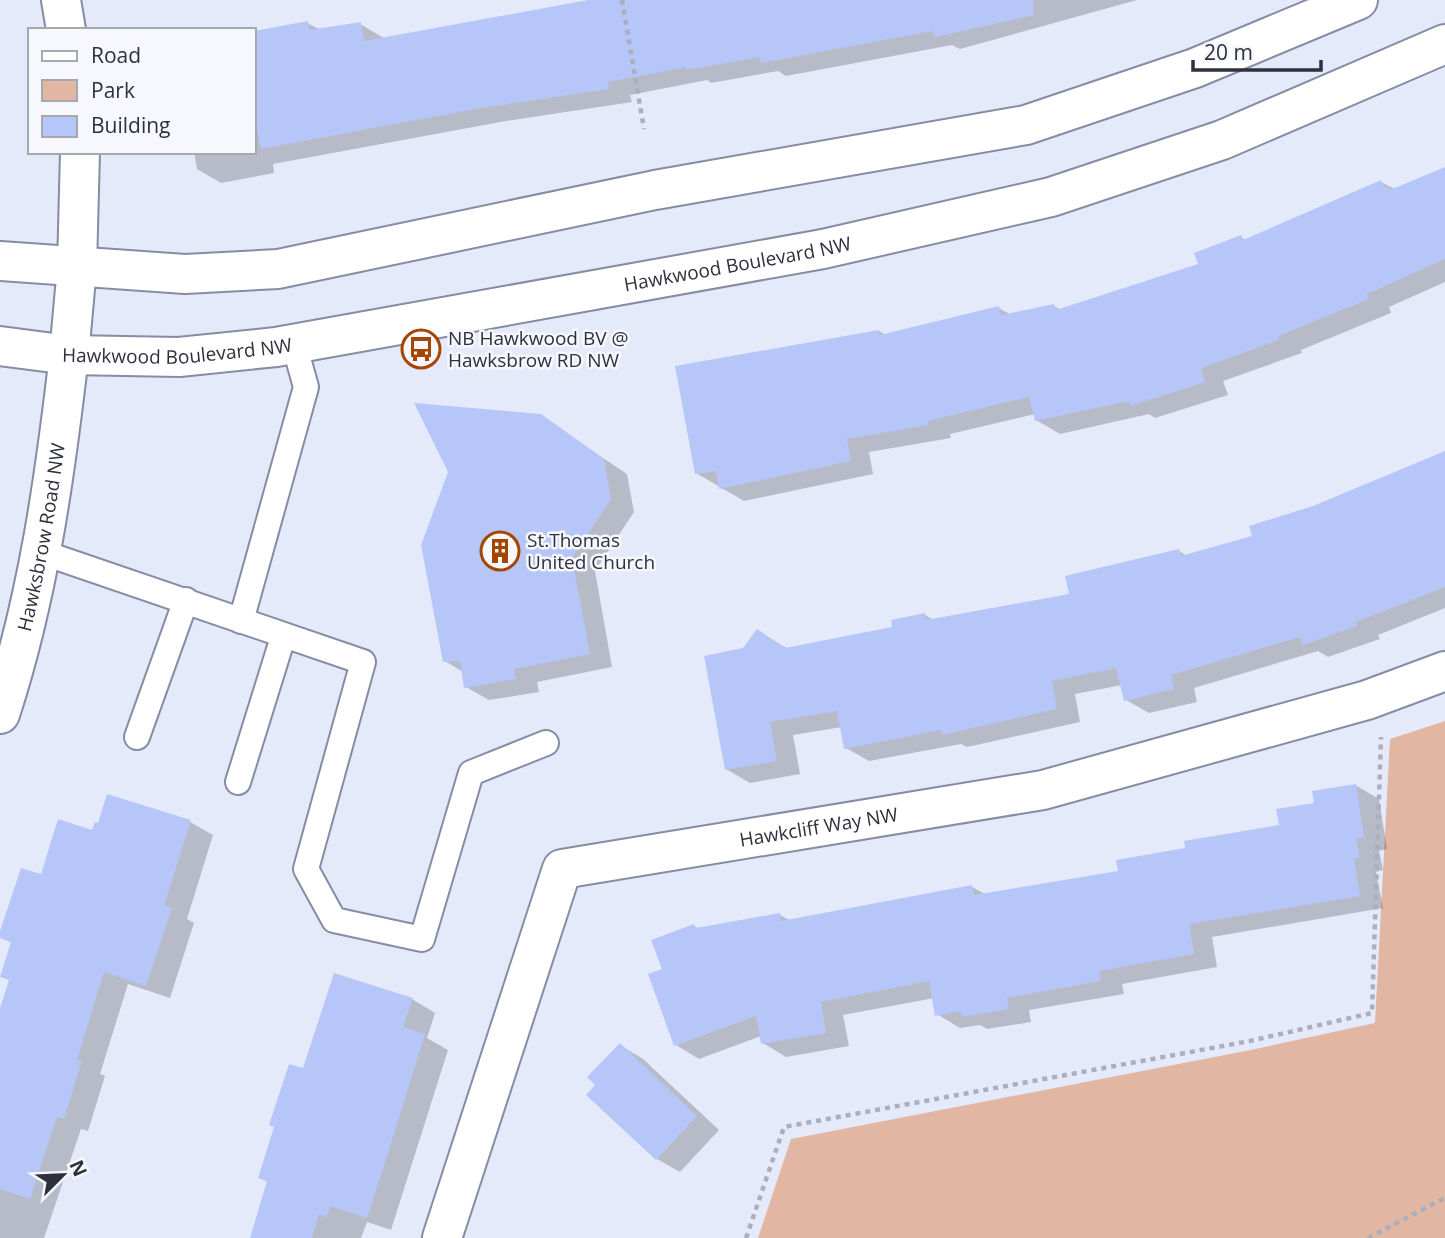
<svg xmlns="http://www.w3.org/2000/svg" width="1445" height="1238" font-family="'Open Sans',sans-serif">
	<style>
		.green { fill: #e1b6a2 }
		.shadow { fill: #0003 }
		.building { fill: #b7c6f8 }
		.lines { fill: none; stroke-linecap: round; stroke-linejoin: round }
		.service-casing { stroke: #858ca4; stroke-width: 28 }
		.minor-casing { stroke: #858ca4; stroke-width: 42 }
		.tertiary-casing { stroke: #858ca4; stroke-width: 42 }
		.path { stroke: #aaaebd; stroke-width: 4.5; stroke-dasharray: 5 5; stroke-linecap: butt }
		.service { stroke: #fff; stroke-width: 24 }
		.minor { stroke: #fff; stroke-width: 38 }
		.tertiary { stroke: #fff; stroke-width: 38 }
		.labels { text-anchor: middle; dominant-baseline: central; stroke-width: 5; stroke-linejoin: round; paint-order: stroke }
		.street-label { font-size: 19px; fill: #2e313b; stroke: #f6f8fd }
		.poi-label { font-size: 19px; fill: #2e313b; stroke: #f6f8fd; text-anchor: start }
	</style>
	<rect width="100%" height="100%" fill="#e5eafa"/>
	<!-- green -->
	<polygon class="green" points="1445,721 1445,1238 758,1238 791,1139 1251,1050 1375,1023 1390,739"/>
	<!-- shadow -->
	<g class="shadow">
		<polygon points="597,0 1137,0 960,49 952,45 786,76 778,71 711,83 707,80 630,95 632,102 506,121 273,164 274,173 221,183 197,169 194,152 254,152 254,32 307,23 321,30 360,24 384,38"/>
		<polygon points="1445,168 1445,282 1389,307 1391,313 1301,350 1302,353 1223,381 1228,395 1155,418 1149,414 1060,434 1036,420 1035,414 950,434 951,438 869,452 873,474 744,501 696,473 879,331 886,335 999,308 1011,315 1054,306 1061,310 1200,265 1241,237 1247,241 1381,182 1395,189"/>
		<polygon points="540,416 627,474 634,512 595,571 612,667 537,682 539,692 489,700 466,687 463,672 445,661"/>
		<polygon points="1445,452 1445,608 1378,635 1380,639 1328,657 1318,651 1194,688 1197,702 1149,713 1126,700 1122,685 1075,694 1080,722 967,747 961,744 869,761 846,748 842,727 793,735 800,774 750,783 726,769 744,650 758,631 788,649 894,628 925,615 935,621 1071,595 1179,551 1187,556 1254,537 1314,507"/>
		<polygon points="1355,785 1379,799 1387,849 1379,851 1383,870 1376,872 1383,908 1212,937 1217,967 1122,984 1124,994 1029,1010 1031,1022 987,1029 980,1025 960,1028 937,1014 934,998 843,1015 849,1046 786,1057 763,1043 761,1036 699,1059 676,1045 664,970 694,926 699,929 780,915 791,921 972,887 985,894 1120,872 1187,849 1281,826"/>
		<polygon points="190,822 213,835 187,919 194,923 170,998 128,984 100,1074 105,1076 88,1131 81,1129 44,1238 0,1238 0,1014 11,981 2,976 12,943 0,937 42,876 94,832"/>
		<polygon points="412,999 435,1013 427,1038 448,1050 391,1230 367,1222 361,1238 252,1238 269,1183 260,1178 304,1071"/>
		<polygon points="620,1045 643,1059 719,1130 680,1172 657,1159 598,1085"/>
	</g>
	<!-- building -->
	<g class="building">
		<polygon points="588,0 1033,0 1034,15 935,37 933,31 761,63 760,57 686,70 686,67 608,82 609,89 481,108 261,149 254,113 254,31 308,21 309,30 361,22 364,41"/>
		<polygon points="1445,167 1445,259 1367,294 1369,299 1278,336 1279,340 1201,368 1205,382 1130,406 1129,401 1035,421 1029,397 928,421 928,425 847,439 851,461 719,489 716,471 695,474 675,366 879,330 880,335 999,306 1001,315 1054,304 1056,310 1198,264 1194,253 1241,235 1243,240 1381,180 1385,188 1389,187 1390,190"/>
		<polygon points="414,403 541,414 604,459 611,499 572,558 590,654 514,669 516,679 464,688 460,661 443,662 421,545 448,472"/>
		<polygon points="1445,451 1445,587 1356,622 1357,626 1303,645 1300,637 1171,675 1174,689 1124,701 1116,668 1052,681 1057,709 942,735 941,730 844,749 837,711 770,722 777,761 725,770 704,656 743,648 757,629 785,648 892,627 891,620 925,613 926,620 1069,594 1065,576 1179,549 1181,556 1252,536 1249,526 1313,506"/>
		<polygon points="1356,784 1364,837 1356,838 1360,857 1354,859 1360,896 1189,924 1194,954 1099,971 1101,981 1007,998 1009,1009 962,1017 961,1011 935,1016 929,981 821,1002 826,1033 761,1044 756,1016 674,1046 648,974 662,969 651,940 694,924 696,928 780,913 781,921 972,885 974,895 1118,871 1116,860 1185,848 1184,841 1279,825 1276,809 1314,803 1312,791"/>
		<polygon points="107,794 191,820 164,906 172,908 146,986 104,972 77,1060 82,1061 64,1119 57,1117 30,1199 0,1189 0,1008 9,980 0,977 11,942 0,938 0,931 21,868 41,874 58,819 92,830 95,822 98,823"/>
		<polygon points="334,973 413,998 403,1027 425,1034 383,1169 367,1218 330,1206 327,1217 319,1214 312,1238 250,1238 267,1181 258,1178 274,1127 269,1125 289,1064 303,1068"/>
		<polygon points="620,1043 697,1116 656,1160 586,1095 595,1085 587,1077"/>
	</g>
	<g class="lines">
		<defs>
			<g id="service">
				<polyline points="41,552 363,662 306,869 334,920 422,939 471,773 546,743"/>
				<polyline points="241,621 306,387 294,344"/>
				<polyline points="137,737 186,600"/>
				<polyline points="238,782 283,637"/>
			</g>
			<g id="minor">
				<path id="s1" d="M0,714C38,598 55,477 69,355"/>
				<path id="s2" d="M442,1238L562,869L1043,790L1367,700L1445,671"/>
			</g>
			<g id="tertiary">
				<polyline points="61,0 66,30"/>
				<polyline points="0,261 185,274 278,269 655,190 1026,125 1195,68 1358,0"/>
				<path id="s3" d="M0,346L69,355L179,357L276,347L823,249L1051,197L1222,140L1445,44"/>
				<polyline points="69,355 77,267 80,152"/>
			</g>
		</defs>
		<!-- service casing -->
		<use href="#service" class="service-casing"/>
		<!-- minor casing -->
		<use href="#minor" class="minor-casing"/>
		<!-- tertiary casing -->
		<use href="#tertiary" class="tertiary-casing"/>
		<!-- path -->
		<g class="path">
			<polyline points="622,0 644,129"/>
			<polyline points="746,1238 784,1127 1250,1041 1372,1013 1381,737"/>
			<polyline points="1368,1238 1445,1198"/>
		</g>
		<!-- service -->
		<use href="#service" class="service"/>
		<!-- minor -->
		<use href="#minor" class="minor"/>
		<!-- tertiary -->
		<use href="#tertiary" class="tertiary"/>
	</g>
	<!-- icons -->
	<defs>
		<symbol id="bus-ring" viewBox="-11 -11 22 22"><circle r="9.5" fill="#f6f8fd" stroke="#a64500" stroke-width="1.5"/><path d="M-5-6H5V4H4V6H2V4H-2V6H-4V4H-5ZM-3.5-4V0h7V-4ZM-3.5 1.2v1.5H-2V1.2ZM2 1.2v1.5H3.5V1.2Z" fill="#a64500"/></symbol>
		<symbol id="building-ring" viewBox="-11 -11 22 22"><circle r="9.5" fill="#f6f8fd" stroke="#a64500" stroke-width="1.5"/><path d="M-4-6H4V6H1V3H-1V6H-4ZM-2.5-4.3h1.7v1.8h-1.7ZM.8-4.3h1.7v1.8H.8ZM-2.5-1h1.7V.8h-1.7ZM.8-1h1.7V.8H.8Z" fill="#a64500"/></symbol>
	</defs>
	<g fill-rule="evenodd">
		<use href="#bus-ring" x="399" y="327" width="44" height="44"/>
		<use href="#building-ring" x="478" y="529" width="44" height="44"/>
	</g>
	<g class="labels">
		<!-- street labels -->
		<g class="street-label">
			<text stroke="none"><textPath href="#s3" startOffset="746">Hawkwood Boulevard NW</textPath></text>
			<text stroke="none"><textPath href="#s3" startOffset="178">Hawkwood Boulevard NW</textPath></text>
			<text stroke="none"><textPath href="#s1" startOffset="182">Hawksbrow Road NW</textPath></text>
			<text stroke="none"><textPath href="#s2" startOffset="648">Hawkcliff Way NW</textPath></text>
		</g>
		<!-- poi labels -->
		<g class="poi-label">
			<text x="448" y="338">NB Hawkwood BV @<tspan x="448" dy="22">Hawksbrow RD NW</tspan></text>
			<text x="527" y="540">St.Thomas<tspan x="527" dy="22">United Church</tspan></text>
		</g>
	</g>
	<!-- legend -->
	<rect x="28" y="28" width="228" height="126" fill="#f6f8fd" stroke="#a6a8af" stroke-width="2"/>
	<rect x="42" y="51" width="35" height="10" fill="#ffffff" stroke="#a6a8af" stroke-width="2"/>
	<text x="91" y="63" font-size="21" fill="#2e313b">Road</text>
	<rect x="42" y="80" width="35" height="21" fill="#e1b6a2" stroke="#a6a8af" stroke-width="2"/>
	<text x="91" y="98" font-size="21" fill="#2e313b">Park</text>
	<rect x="42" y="116" width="35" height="21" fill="#b7c6f8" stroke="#a6a8af" stroke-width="2"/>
	<text x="91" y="133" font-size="21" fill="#2e313b">Building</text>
	<!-- north arrow -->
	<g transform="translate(63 1175) rotate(66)" stroke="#f6f8fd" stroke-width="5" paint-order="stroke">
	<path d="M0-5L12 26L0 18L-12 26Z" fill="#2e313b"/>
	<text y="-10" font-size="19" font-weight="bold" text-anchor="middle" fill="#2e313b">N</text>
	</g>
	<!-- scale -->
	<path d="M1193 60v10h128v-10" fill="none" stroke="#2e313b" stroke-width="3.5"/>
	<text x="1204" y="60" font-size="21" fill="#2e313b" stroke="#f6f8fd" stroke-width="5" paint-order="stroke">20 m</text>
</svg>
